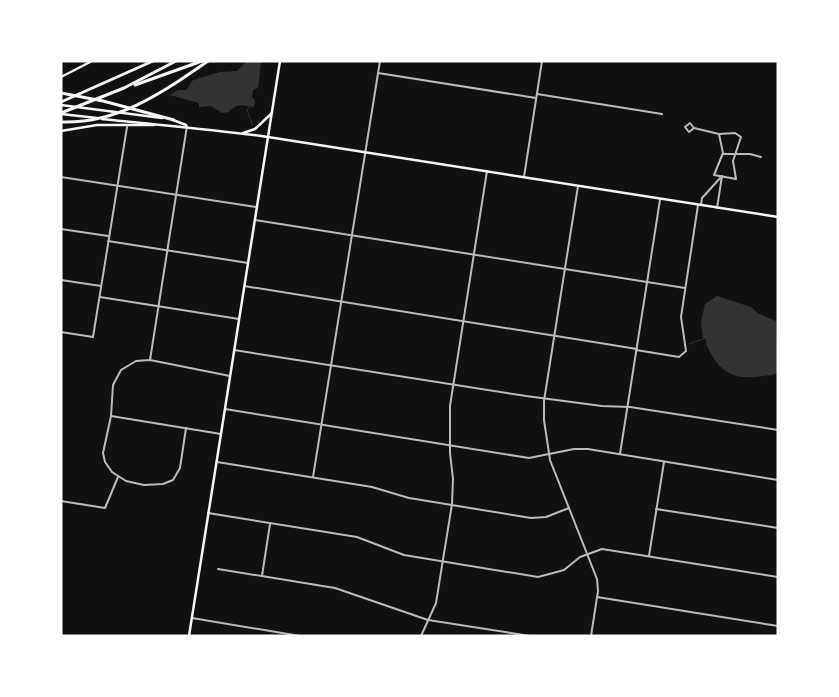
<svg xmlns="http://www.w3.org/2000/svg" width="839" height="697" font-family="'Noto Sans',sans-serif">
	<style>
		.water { fill: #333 }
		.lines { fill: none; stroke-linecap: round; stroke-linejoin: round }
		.stream { stroke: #333; stroke-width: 1 }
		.minor { stroke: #bcbcbc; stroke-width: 2 }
		.tertiary { stroke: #bcbcbc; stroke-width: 2 }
		.secondary { stroke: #f5f5f5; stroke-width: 2.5 }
		.primary { stroke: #f5f5f5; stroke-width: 2.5 }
		.motorway { stroke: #f5f5f5; stroke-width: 3 }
	</style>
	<rect width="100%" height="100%" fill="#111"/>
	<!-- water -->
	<g class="water">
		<path d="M247,61L261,62L258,88L253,90L252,97L255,100L254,107C243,106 238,102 229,112L222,113L211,106L199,107V103L170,95L178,90H186L193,80L220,72L237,71Z"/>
		<path d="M717,296L751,307L759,314L776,321L778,372C773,376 768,375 763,376C738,380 722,375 710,352C708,347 705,343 706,338H703L701,322L705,304Z"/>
	</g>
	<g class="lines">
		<!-- stream -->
		<g class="stream">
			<polyline points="250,107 247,110 253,126"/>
			<polyline points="689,344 706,338"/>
		</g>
		<!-- minor -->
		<g class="minor">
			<polyline points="378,73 536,98"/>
			<polyline points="537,94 662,114"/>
			<polyline points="694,128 689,132 685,127 690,123 694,128 719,134 723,153 714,175 736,179 733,161 741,137 735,133 719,134"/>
			<polyline points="723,154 750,154 761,157"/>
			<polyline points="61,177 256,207"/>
			<polyline points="701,205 702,198 722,176 717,208"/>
			<polyline points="255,220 685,288"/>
			<polyline points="61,229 108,236"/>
			<polyline points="108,241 248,263"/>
			<polyline points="61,280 101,286"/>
			<polyline points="244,286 637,349"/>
			<polyline points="100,297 239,319"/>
			<polyline points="61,332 93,337 127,127"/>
			<polyline points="234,350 526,396 602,406 630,407 778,430"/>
			<polyline points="636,350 679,357 686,351 681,317 698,205"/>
			<polyline points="150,360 187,126"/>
			<polyline points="225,409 529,458 574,449 588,449 778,480"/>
			<polyline points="111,416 221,434"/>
			<polyline points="186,428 180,468 173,480 163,484 144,485 126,481 112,472 105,462 103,453 111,416 113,385 121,370 136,361 150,360 230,376"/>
			<polyline points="620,454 660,200"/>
			<polyline points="217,462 372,487 409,498 531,518 546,517 569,508"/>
			<polyline points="313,477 380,61"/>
			<polyline points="61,501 105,508 118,477"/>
			<polyline points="656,509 778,528"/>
			<polyline points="649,556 664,462"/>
			<polyline points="218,569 335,588 428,620 530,636"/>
			<polyline points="262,576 270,524"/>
			<polyline points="597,597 778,626"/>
			<polyline points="192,618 300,636"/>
			<polyline points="421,636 436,603 452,504 453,479 450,453 450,406 487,171"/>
		</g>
		<!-- tertiary -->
		<g class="tertiary">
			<polyline points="524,177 542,61"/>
			<polyline points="578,186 544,401 544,420 550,460 597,579 598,591 591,636"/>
			<polyline points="208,513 357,537 404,555 538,577 564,570 580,557 602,549 778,577"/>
		</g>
		<!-- secondary -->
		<g class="secondary">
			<polyline points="61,77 92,61"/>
			<polyline points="61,131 97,125 154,125"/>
			<polyline points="189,636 280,61"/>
		</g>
		<!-- primary -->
		<g class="primary">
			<polyline points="61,105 162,118"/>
			<polyline points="61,114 97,118"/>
			<path d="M102,119C158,125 213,129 268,137L778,217"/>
			<polyline points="173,120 186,125"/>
			<polyline points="243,133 255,129 272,113"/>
		</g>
		<!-- motorway -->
		<g class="motorway">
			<polyline points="135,85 202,61"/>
			<polyline points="61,93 103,101 174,120"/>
			<polyline points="61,102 153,61"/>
			<polyline points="61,113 124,88 176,61"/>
			<path d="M61,122C119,124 163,92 208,61"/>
		</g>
	</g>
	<!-- border -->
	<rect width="839" height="697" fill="none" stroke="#ffffff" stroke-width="125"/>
</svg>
